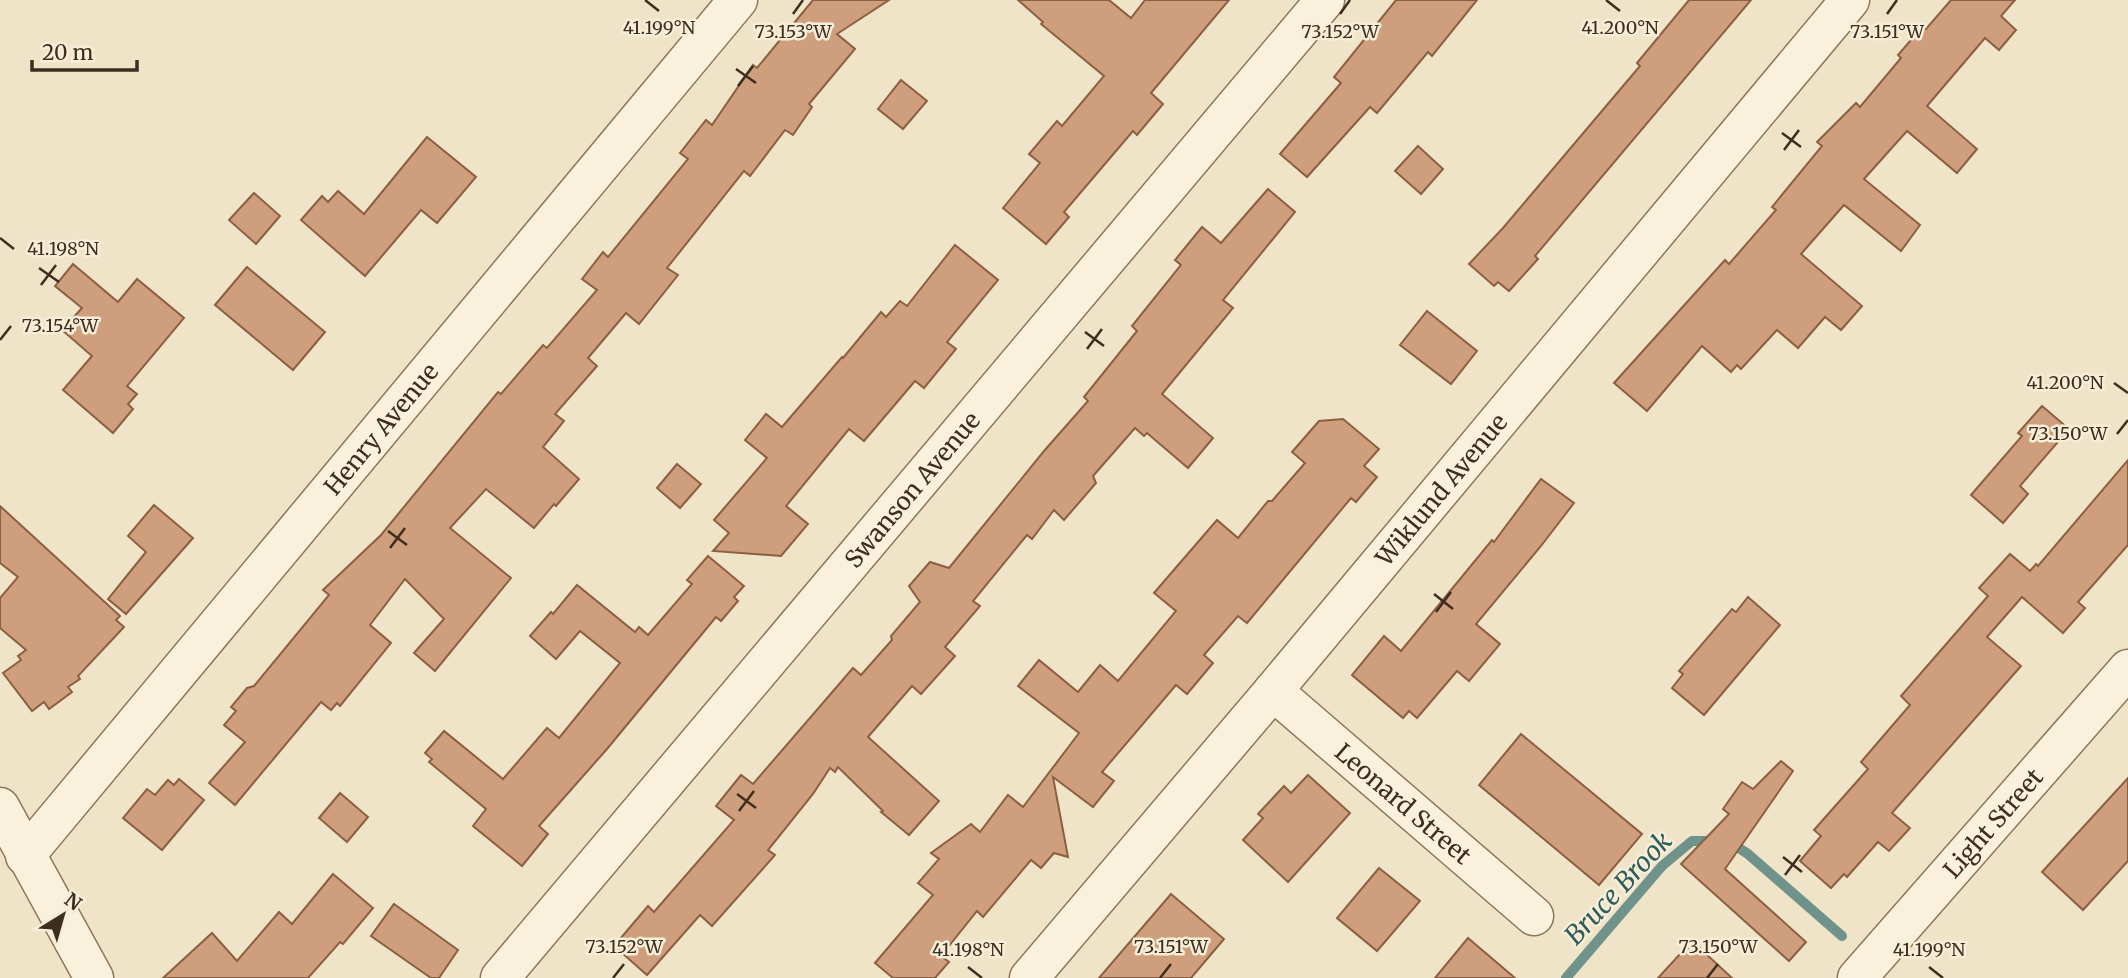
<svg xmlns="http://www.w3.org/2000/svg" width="2128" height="978" font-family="Merriweather,serif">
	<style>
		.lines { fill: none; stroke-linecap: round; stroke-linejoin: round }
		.stream { stroke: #6f938a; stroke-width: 10 }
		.building { fill: #cf9f7d; stroke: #8d5f41; stroke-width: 2 }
		.minor-casing { stroke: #8d765c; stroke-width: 41 }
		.minor { stroke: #faf1dc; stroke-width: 38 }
		.ticks { fill: none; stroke: #3d2e20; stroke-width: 2.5 }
		.labels { text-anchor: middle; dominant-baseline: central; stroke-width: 5; stroke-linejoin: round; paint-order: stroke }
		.street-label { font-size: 24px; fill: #3d2e20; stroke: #f7eed8 }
		.water-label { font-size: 26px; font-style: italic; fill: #2f5d5a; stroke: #f7eed8 }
		.ticks-label { font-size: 18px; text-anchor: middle; fill: #3d2e20; stroke: #f7eed8; stroke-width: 5; stroke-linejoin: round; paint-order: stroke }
	</style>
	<rect width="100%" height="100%" fill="#f0e4c8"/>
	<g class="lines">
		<!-- stream -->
		<polyline class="stream" points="1566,978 1662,866 1692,841 1728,841 1748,854 1842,936"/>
	</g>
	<!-- building -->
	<g class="building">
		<polygon points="813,0 889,0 837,34 855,49 809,104 812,107 793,135 785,130 750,176 744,171 667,268 678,275 639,324 626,313 588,358 597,366 555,414 564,421 543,447 579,479 556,506 554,504 534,528 486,489 450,528 511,578 435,671 414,653 444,619 405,579 370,625 391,643 340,706 337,703 331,710 321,702 235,805 209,783 245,742 224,725 236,711 231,707 247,688 254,686 329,595 323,590 381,535 498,392 501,394 543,345 547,348 597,290 582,279 603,252 608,257 688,159 680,153 706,120 712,125 753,65 757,68"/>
		<polygon points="1018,0 1109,0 1131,18 1145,0 1229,0 1151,93 1163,104 1137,135 1133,131 1064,212 1069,217 1046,244 1003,208 1040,163 1029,154 1057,121 1062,126 1104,76 1041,24 1043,22"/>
		<polygon points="1396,0 1477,0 1432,56 1428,52 1377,113 1370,107 1307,177 1280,154 1341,83 1334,77"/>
		<polygon points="1689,0 1751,0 1535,256 1538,259 1509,291 1498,282 1494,286 1469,264 1503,228 1640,66 1637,63"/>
		<polygon points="1951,0 2015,0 2001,16 2016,30 1999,50 1985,38 1927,106 1977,149 1957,173 1907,131 1864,179 1920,225 1901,251 1844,205 1801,254 1862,306 1841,330 1825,317 1798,348 1777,330 1741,369 1737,365 1731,372 1702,346 1647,411 1614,383 1725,260 1729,264 1776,210 1772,207 1822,146 1817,142 1856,103 1860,107 1901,58 1898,55 1923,26 1926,29"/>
		<polygon points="901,80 927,101 903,129 878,109"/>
		<polygon points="427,137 476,177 437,223 421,210 365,276 301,220 322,196 328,202 338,191 364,214"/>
		<polygon points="1418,146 1443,169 1421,194 1395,171"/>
		<polygon points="1268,189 1295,212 1223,300 1233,308 1162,394 1213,438 1188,468 1147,433 1144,436 1135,428 1093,476 1096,483 1064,520 1054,510 1032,539 1027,535 973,601 980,606 945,647 955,656 921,694 912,686 868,737 939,801 909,835 881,812 883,811 838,767 835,772 830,768 813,794 768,850 775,855 712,926 700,915 647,975 614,946 648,906 654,912 734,820 716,806 741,775 753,784 853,668 861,675 892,640 891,636 920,602 909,586 930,562 949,568 1044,451 1088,401 1084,397 1137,331 1132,326 1181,265 1175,260 1202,227 1221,243"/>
		<polygon points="254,193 280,216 256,244 229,220"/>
		<polygon points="955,245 998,280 947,342 956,349 924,388 915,381 864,441 849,429 786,506 808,524 781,556 713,551 729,533 714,520 767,458 745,440 766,414 782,427 842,357 843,358 881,312 886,317 900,301 907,306"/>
		<polygon points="73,264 118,302 137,279 184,318 127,386 137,394 128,404 133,409 113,433 63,390 92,356 62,330 82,308 55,286"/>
		<polygon points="247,267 325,332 293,370 215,305"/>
		<polygon points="1427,311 1477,351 1451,384 1400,345"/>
		<polygon points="2042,406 2069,429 2020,486 2028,494 2003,523 1971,495 2022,436 2018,433"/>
		<polygon points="1343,419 1379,449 1364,466 1377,477 1356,502 1351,498 1247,623 1238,616 1204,655 1213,663 1187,694 1176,685 1102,772 1114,781 1093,807 1053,777 1068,857 1054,853 1041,868 1031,860 983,917 977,911 941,956 949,962 935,978 893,978 875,963 933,895 918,883 939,859 931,853 971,824 980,832 1008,795 1023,807 1079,733 1018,686 1039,660 1078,692 1100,665 1118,681 1176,611 1154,593 1217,520 1238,538 1268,501 1272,501 1305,463 1292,452 1319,421"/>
		<polygon points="2128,460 2128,545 2078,602 2085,608 2063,633 2022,597 1987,637 2021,666 1892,813 1910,828 1889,851 1878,842 1847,877 1844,874 1831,888 1800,861 1821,836 1814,830 1868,769 1861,762 1910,705 1901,696 1988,596 1979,588 2010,554 2030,571 2036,564 2038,566"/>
		<polygon points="677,464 701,484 680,508 657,488"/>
		<polygon points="1541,479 1574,503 1541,546 1476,624 1500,644 1469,681 1457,671 1417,718 1409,711 1403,718 1352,675 1384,636 1401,651 1492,540 1494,542"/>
		<polygon points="154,505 193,538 126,614 108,599 146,552 128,536"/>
		<polygon points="0,506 120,616 116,620 124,627 78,676 80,679 68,687 72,692 49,709 44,702 32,711 3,673 21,660 18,656 26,650 0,628 0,598 18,577 0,563"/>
		<polygon points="708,556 744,586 734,597 738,601 721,621 716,617 607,749 539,826 548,834 522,866 473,826 486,809 429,762 432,759 425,753 444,731 503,779 547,728 559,738 620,663 580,631 556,659 530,636 551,612 553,614 577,585 635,632 639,627 648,635 692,584 687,580"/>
		<polygon points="1748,597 1780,625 1704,715 1672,688 1683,674 1679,671 1732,609 1736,612"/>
		<polygon points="1521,734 1642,834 1599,885 1479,785"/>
		<polygon points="1781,761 1793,771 1725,869 1806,942 1789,961 1681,864 1729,814 1723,809 1742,782 1753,789"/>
		<polygon points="1308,775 1350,813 1288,882 1243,840 1263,818 1258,814 1284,786 1291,793"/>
		<polygon points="2128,778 2128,861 2083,910 2042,872"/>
		<polygon points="179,779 204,800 162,850 123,818 147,789 155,795 168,780 174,785"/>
		<polygon points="340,793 368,817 347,842 319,818"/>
		<polygon points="1379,868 1420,901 1377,951 1337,918"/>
		<polygon points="333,874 373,908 343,944 340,942 308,978 163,978 212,933 237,961 279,912 292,924"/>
		<polygon points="1171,894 1224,939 1191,978 1099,978"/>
		<polygon points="394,904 458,950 439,978 431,978 371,936"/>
		<polygon points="1468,938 1515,978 1435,978"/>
		<polygon points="1692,941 1732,978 1658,978"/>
	</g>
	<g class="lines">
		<defs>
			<g id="minor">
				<path id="s1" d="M1273,691L1534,916"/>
				<polyline points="0,807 94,978"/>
				<path id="s2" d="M25,856L738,0"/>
				<path id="s3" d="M500,978L1325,0"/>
				<path id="s4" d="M1029,978L1273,691L1850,0"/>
				<path id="s5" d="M1857,978L2128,669"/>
			</g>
		</defs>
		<!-- minor casing -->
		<use href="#minor" class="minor-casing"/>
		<!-- minor -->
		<use href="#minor" class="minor"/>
	</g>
	<!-- ticks -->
	<path class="ticks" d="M645,0L659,11M1606,0L1620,11M793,14L803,0M1340,14L1350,0M1887,14L1897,0M736,69L756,83M738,86L753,66M1782,133L1801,147M1784,150L1799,130M0,238L14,249M39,268L59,282M41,285L56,265M1085,332L1104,346M0,340L11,326M1087,349L1102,329M2114,383L2128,393M2117,434L2128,420M388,531L407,545M390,548L405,528M1434,594L1453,609M1436,612L1451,592M737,794L756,808M739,811L754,791M1783,857L1802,872M1785,875L1800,855M968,967L982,978M1929,967L1943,978M613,978L624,964M1160,978L1171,964M1707,978L1718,964"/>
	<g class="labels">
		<!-- street labels -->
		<g class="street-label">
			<text stroke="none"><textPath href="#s2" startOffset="556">Henry Avenue</textPath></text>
			<text stroke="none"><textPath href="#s3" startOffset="639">Swanson Avenue</textPath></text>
			<text stroke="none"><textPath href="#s4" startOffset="639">Wiklund Avenue</textPath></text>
			<text stroke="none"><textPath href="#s1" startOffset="172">Leonard Street</textPath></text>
			<text stroke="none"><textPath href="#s5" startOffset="206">Light Street</textPath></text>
		</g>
		<!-- water labels -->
		<g class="water-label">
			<text transform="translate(1618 888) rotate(-47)">Bruce Brook</text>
		</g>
	</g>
	<g class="ticks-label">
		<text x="659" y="34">41.199°N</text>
		<text x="1620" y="34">41.200°N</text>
		<text x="793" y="38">73.153°W</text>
		<text x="1340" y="38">73.152°W</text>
		<text x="1887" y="38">73.151°W</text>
		<text x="63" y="255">41.198°N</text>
		<text x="60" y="332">73.154°W</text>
		<text x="2065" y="389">41.200°N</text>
		<text x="2068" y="440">73.150°W</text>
		<text x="624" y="953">73.152°W</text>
		<text x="1171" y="953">73.151°W</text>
		<text x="1718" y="953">73.150°W</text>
		<text x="968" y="956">41.198°N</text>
		<text x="1929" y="956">41.199°N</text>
	</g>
	<!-- north arrow -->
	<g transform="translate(63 915) rotate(37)" stroke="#f7eed8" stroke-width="5" paint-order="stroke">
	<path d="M0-5L12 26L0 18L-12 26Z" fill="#3d2e20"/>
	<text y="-10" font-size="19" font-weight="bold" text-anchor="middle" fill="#3d2e20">N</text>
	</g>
	<!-- scale -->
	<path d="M32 60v10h105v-10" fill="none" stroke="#3d2e20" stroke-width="3.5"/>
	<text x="42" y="60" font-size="21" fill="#3d2e20" stroke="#f7eed8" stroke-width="5" paint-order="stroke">20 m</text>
</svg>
